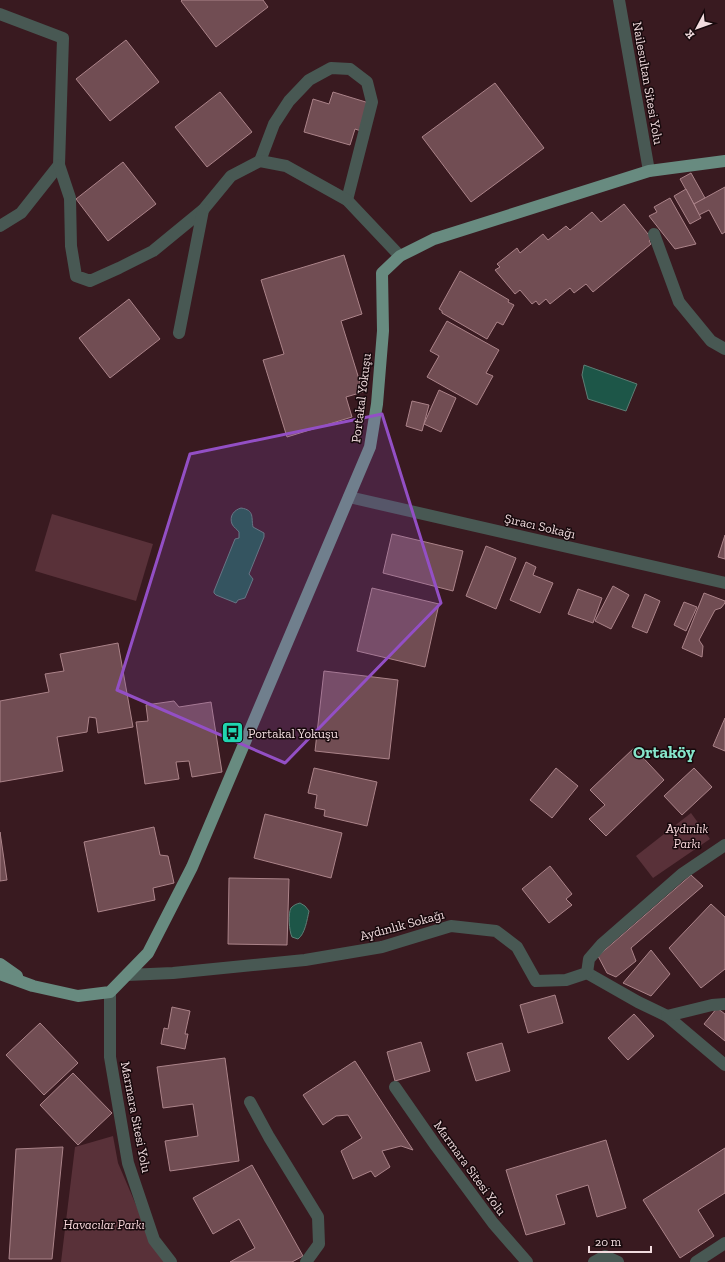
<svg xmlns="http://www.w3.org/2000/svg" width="725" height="1262" font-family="'Zilla Slab',serif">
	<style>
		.green { fill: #593139 }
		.water { fill: #1d5648; stroke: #5d7e75 }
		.building { fill: #714d53; stroke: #ab8389 }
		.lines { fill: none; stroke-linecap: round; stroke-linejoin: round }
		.minor { stroke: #485853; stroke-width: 12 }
		.major { stroke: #688b80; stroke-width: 12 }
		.marked { fill: #934fc5; fill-opacity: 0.2; stroke: #934fc5; stroke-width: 3; stroke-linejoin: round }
		.labels { text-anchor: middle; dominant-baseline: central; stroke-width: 3; stroke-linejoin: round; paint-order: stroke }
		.street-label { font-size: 13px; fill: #f2dcdf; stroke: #17090c }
		.poi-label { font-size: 13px; fill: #f2dcdf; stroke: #17090c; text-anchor: start }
		.park-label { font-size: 13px; font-style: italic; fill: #f8d7db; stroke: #17090c }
		.district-label { font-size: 17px; font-weight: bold; fill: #86e6cb; stroke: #17090c }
	</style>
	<rect width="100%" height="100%" fill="#391a20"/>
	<!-- green -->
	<g class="green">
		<polygon points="52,514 153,544 136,601 35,571"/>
		<polygon points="691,813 710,839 653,878 636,856"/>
		<polygon points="113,1136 118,1163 151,1240 169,1262 61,1262 75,1147"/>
	</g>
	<!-- water -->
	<g class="water">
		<polygon points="584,365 637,384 626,411 588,399 582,375"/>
		<path d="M241,508C255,510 251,518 253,527L264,533V537L249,574L253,579L245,598L238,600L236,603L216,595L214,593V591L235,539L239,538V532C237,529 234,528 232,524C229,516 234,510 241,508Z"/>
		<path d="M300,903L305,906L309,911C307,920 305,934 298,939L292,937C289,931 288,913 291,908C294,905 296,904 300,903Z"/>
	</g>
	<!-- building -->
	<g class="building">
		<polygon points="182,0 263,0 268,7 216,47 181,1"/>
		<polygon points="126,40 159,82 110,121 76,79"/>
		<polygon points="495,83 544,148 471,202 422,137"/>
		<polygon points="220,92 252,132 207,167 175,127"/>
		<polygon points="333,92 369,103 361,131 355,129 350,145 304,132 313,99 329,104"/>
		<polygon points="123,162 156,204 108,241 76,199"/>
		<polygon points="691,173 705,198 694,204 680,179"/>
		<polygon points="725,187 725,232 722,234 709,210 699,215 694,204"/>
		<polygon points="686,189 701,218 690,224 674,196"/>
		<polygon points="670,198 696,244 675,249 649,216 657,212 654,207"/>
		<polygon points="624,204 652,239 649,241 651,244 593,292 586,284 574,293 570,288 550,304 546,299 539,305 536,301 532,304 520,290 515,294 495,270 500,267 497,264 517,248 520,253 543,234 548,240 566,226 570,230 592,212 601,222"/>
		<polygon points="344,255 362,314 341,321 363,392 346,397 352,417 287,437 263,360 284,354 261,280"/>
		<polygon points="460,271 509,300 508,302 514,305 503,325 497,322 487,339 442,313 442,311 439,309"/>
		<polygon points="129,299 160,339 110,378 79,338"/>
		<polygon points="447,321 499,350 486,373 493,376 477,405 427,377 439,356 430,351"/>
		<polygon points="439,390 456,398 441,432 424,424"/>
		<polygon points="412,401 429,405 422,431 406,426"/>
		<polygon points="392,534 463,551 453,591 383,573"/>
		<polygon points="725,535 725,559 718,557"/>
		<polygon points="486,546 516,558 496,609 466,596"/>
		<polygon points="526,562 536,567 533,575 553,583 540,613 510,600"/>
		<polygon points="613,586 629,595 611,629 595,621"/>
		<polygon points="372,588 439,604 425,667 357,651"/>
		<polygon points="578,589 602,598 593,623 568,614"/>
		<polygon points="704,593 725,601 725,603 721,608 715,610 699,640 703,646 702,657 682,648"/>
		<polygon points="645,594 660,601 647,633 632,627"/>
		<polygon points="684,602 697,607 686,631 674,625"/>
		<polygon points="118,643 133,727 98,733 96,718 89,717 87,732 57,737 63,771 0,782 0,701 49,692 45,674 64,671 60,654"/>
		<polygon points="324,671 398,680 389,759 315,751"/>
		<polygon points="174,701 179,707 211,702 222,772 192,777 189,761 176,762 179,779 145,784 136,722 148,721 146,705"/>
		<polygon points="725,718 725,751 713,746"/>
		<polygon points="634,748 664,780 606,836 589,819 605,805 590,790"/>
		<polygon points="314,768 377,782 367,826 324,816 325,810 315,808 317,795 308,793"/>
		<polygon points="556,768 578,786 552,818 530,800"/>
		<polygon points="694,768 712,787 682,815 664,796"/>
		<polygon points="265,814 342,833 331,878 254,858"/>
		<polygon points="154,827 160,855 168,856 174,883 153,888 155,900 98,912 84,842"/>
		<polygon points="0,832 7,880 0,881"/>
		<polygon points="550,866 572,894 566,899 572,905 549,923 522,889"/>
		<polygon points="691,875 703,886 631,948 636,961 616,977 607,973 598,956"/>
		<polygon points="229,878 289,879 287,945 228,944"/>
		<polygon points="711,904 725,917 725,969 701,988 669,948"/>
		<polygon points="651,950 670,974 651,996 623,983"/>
		<polygon points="555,995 563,1023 528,1033 520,1005"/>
		<polygon points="172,1007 190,1011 185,1034 188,1034 185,1049 161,1044 164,1028 168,1029"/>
		<polygon points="717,1008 725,1014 725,1041 704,1024"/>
		<polygon points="634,1014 654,1036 628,1060 608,1038"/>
		<polygon points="40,1023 78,1063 44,1095 6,1055"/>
		<polygon points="421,1042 430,1071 395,1081 387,1052"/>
		<polygon points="502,1043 510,1071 476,1081 467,1053"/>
		<polygon points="225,1058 239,1161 170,1171 165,1141 198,1136 193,1104 163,1108 157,1067"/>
		<polygon points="355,1061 413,1150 401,1146 382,1151 390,1167 375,1177 371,1171 353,1179 341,1151 362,1138 348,1115 336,1116 323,1125 303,1095"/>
		<polygon points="73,1073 112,1113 78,1145 40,1105"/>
		<polygon points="606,1140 626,1208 597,1217 588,1185 556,1195 565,1224 526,1235 506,1170"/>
		<polygon points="63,1147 52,1259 9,1259 16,1149"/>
		<polygon points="725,1148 725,1193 698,1210 714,1236 680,1258 643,1200"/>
		<polygon points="252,1165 303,1256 292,1262 230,1262 255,1248 239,1219 213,1234 193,1198"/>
	</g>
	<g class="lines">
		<!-- minor -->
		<g class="minor">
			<polyline points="619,0 649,171"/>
			<polyline points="0,14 63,38 59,165 21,213 0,226"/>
			<polyline points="260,161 274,124 289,101 309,80 331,68 350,69 367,82 372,102 347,200"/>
			<polyline points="59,165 70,198 71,246 76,276 90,281 119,268 153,251 203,210 231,176 260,161 286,166 347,200 400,256"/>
			<polyline points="654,234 679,302 711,341 725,349"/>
			<polyline points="179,333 203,210"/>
			<polyline points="349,497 725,583"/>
			<polyline points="587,973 638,1002 667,1016 725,1065"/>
			<polyline points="127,975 173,973 305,960 382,947 451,926 496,931 517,947 536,981 566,980 587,973 589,959 602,944 682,874 725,845"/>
			<polyline points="110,992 110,1057 128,1163 154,1240 171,1262"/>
			<polyline points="667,1016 712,1005 725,1004"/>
			<polyline points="395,1087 436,1146 493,1223 527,1262"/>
			<polyline points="250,1102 269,1137 318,1217 319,1244 306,1262"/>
			<polyline points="594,1262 605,1256 618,1262"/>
			<polyline points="696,1262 725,1243"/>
		</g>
		<!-- major -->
		<g class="major">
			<polyline points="0,964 17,976"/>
			<polyline points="0,974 33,986 78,996 110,992 148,953 192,867 370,447 377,404 383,331 382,273 400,256 434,239 649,171 725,161"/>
		</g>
	</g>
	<!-- marked area -->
	<path class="marked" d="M382,414L441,603L285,763L117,690L190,454Z"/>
	<!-- icons -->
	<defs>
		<symbol id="bus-square" viewBox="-11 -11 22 22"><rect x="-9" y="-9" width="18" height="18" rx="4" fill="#20d5b0" stroke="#17090c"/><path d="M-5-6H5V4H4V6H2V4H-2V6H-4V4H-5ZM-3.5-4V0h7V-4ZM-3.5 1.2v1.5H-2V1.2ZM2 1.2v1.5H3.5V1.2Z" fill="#111"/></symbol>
	</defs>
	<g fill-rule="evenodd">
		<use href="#bus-square" x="220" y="720" width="25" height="25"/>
	</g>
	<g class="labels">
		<!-- street labels -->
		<g class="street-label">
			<text transform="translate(648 83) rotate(80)">Nailesultan Sitesi Yolu</text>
			<text transform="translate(361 398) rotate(-83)">Portakal Yokuşu</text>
			<text transform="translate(540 526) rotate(13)">Şıracı Sokağı</text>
			<text transform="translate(402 925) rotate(-15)">Aydınlık Sokağı</text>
			<text transform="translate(136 1117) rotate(79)">Marmara Sitesi Yolu</text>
			<text transform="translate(470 1168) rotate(54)">Marmara Sitesi Yolu</text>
		</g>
		<!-- poi labels -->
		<g class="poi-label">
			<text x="248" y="733">Portakal Yokuşu</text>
		</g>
		<!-- park labels -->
		<g class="park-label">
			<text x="687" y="828">Aydınlık<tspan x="687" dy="15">Parkı</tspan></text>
			<text x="104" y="1224">Havacılar Parkı</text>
		</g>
		<!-- district labels -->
		<g class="district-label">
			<text x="664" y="752">Ortaköy</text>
		</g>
	</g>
	<!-- north arrow -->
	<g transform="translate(697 28) rotate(229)" stroke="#17090c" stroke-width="3" paint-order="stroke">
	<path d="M0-3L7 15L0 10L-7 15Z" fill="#f2dcdf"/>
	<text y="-6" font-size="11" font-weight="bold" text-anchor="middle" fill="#f2dcdf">K</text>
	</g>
	<!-- scale -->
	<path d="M589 1246v6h62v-6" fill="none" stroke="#f2dcdf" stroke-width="2"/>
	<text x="595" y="1246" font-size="12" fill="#f2dcdf" stroke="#17090c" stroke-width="3" paint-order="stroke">20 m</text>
</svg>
